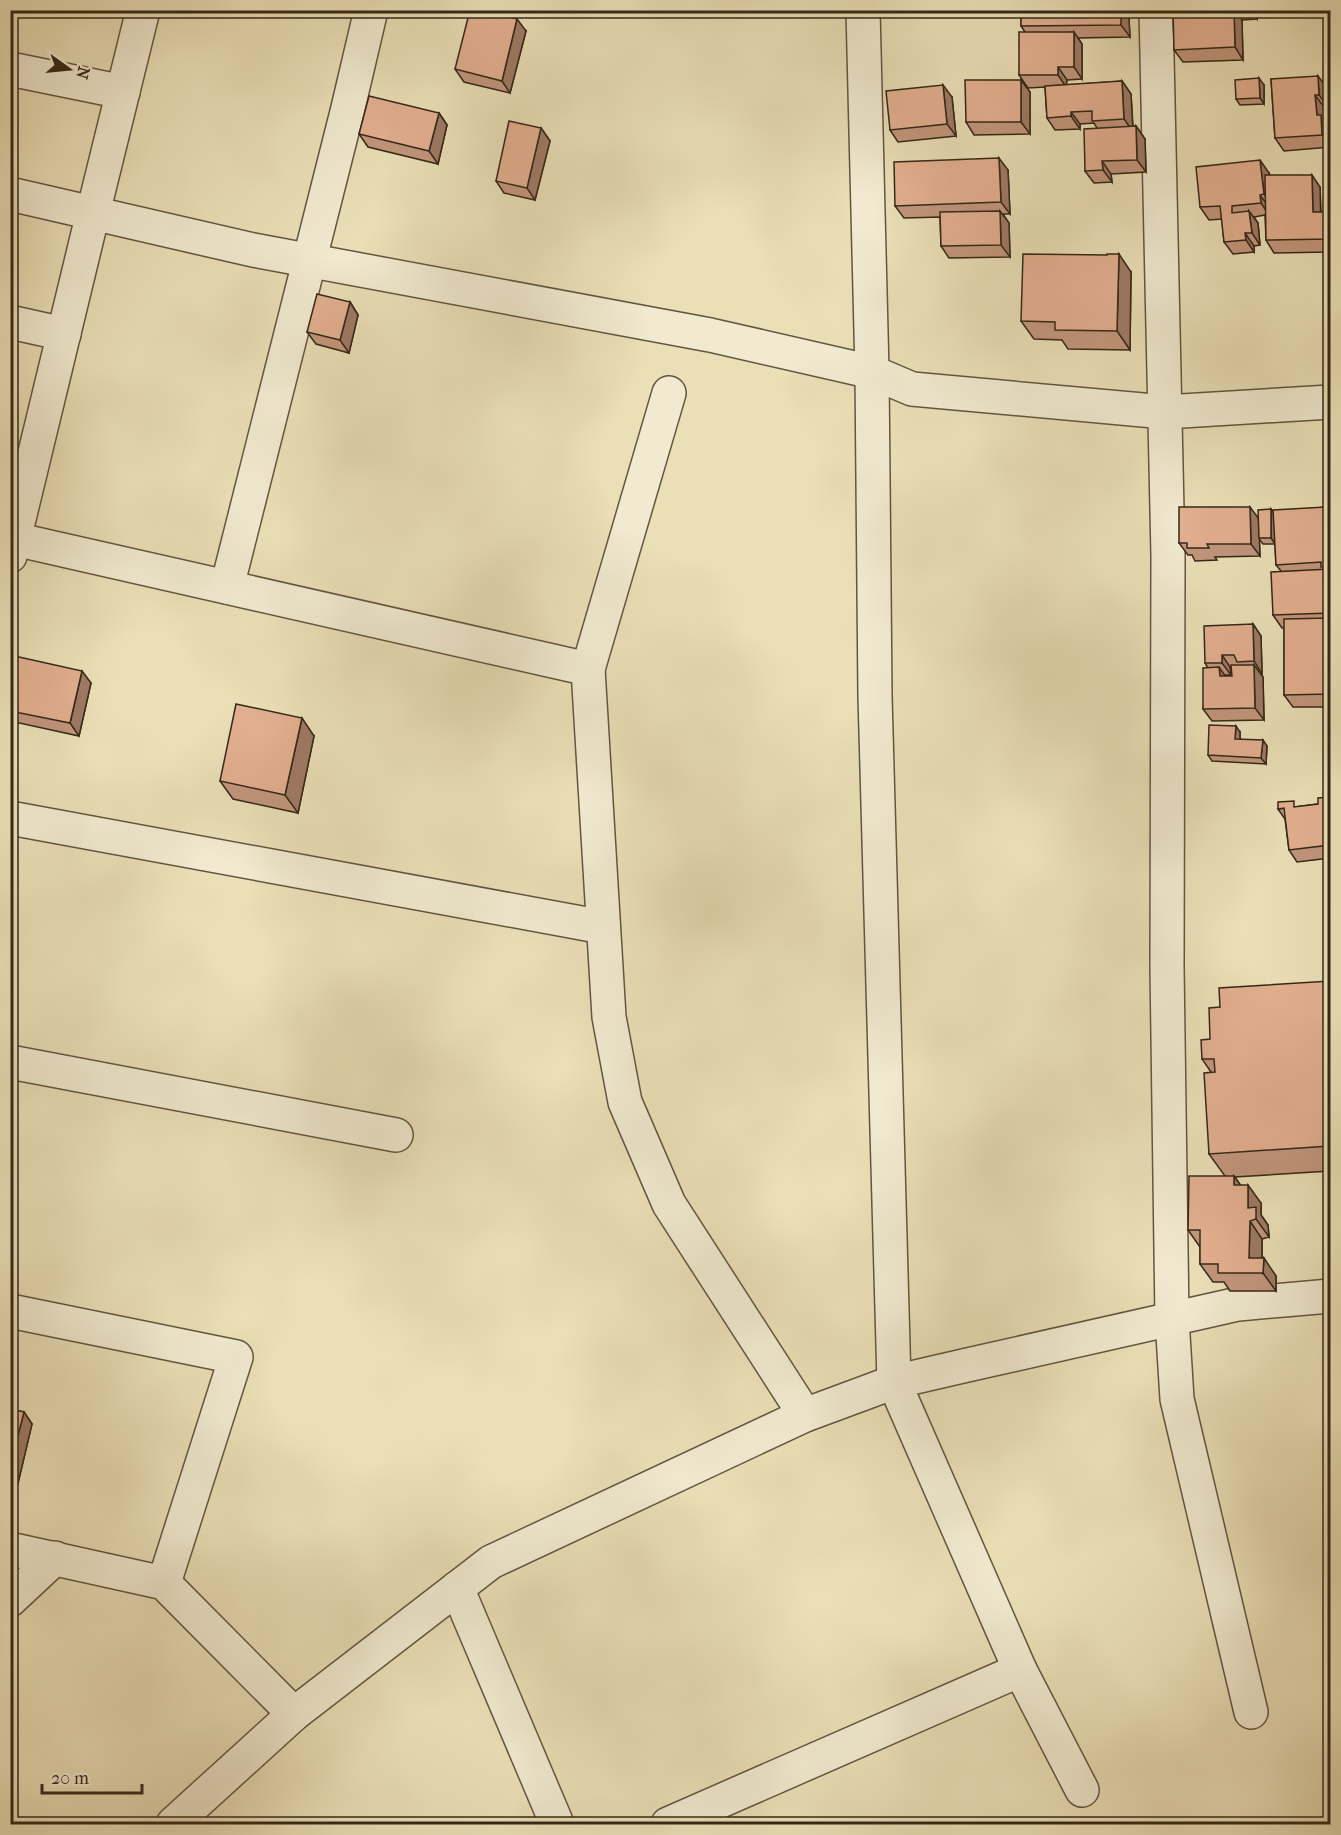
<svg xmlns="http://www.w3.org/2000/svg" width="1341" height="1835" font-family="'IM FELL French Canon',serif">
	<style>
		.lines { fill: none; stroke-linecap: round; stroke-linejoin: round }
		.minor-casing { stroke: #625640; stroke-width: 36 }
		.minor { stroke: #f1ead0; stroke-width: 33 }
		.wall { fill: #c2967c; stroke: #342818; stroke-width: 1.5; fill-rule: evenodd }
		.shaded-wall { fill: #9e7a65; stroke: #342818; stroke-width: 1.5 }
		.building { fill: #e2af90; stroke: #342818; stroke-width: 1.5 }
	</style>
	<rect width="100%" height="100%" fill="#eadfb7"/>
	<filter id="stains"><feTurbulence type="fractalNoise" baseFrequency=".00333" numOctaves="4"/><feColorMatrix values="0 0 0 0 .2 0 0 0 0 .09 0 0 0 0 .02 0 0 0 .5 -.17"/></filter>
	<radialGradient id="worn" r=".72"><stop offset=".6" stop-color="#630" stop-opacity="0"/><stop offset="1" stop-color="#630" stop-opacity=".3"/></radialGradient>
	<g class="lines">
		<defs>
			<g id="minor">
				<polyline points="863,10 872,372 875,696 894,1382 1020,1670 1082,1790"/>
				<polyline points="1156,10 1168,556 1167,967 1172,1319 1177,1399 1251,1712"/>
				<polyline points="10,69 123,92"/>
				<polyline points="10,194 253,250 710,335 872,372 912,389 1165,412 1330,402"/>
				<polyline points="10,322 64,334"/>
				<polyline points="10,538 588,669 609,1017 625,1102 669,1204 805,1415"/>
				<polyline points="10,556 93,213 143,10"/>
				<polyline points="227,587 348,108 371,10"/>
				<polyline points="588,669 669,393"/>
				<polyline points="10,818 603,927"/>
				<polyline points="10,1062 396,1135"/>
				<polyline points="10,1311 236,1357 164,1583"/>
				<polyline points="10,1549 164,1583 294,1714"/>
				<polyline points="457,1588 557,1824"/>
				<polyline points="10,1600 55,1558"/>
				<polyline points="173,1824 294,1714 491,1562 805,1415 894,1382 963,1366 1238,1304 1330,1296"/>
				<polyline points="668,1824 1020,1670"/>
			</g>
		</defs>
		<!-- minor casing -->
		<use href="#minor" class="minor-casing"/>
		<!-- minor -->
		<use href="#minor" class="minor"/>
	</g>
	<!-- wall -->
	<g class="wall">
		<polygon points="1021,10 1125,10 1125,13 1129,19 1130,37 1078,38 1082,44 1082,79 1067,80 1066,85 1122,81 1131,94 1133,127 1136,126 1145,139 1146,172 1111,174 1112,182 1094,183 1085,171 1097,128 1094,123 1080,124 1080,129 1055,130 1047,118 1045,87 1028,88 1019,75 1025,32 1021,26"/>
		<polygon points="1173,10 1257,10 1257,19 1242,20 1243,60 1183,62 1174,50"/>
		<polygon points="526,31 510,93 464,82 455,69"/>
		<polygon points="1271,79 1327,88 1328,107 1324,107 1325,119 1330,127 1330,147 1284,151 1275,138"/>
		<polygon points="1021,80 1030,92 1030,134 974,135 966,122"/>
		<polygon points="1264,85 1264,104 1240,105 1236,99"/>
		<polygon points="952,97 956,136 898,142 890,130"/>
		<polygon points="439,113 447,125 438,164 368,147 359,134"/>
		<polygon points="541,128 550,141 535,200 504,193 496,181"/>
		<polygon points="1008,170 1010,214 1003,214 1009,223 1010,257 949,258 941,246 940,217 904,218 895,206"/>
		<polygon points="1269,173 1269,175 1320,187 1321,212 1330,212 1330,252 1274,253 1266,240 1265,215 1254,217 1258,223 1260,245 1254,246 1254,252 1233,254 1224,242 1222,219 1209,220 1200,207"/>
		<polygon points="1131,272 1130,350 1068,349 1062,340 1034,339 1021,321"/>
		<polygon points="350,302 358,315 349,353 316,344 307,332"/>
		<polygon points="1326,507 1330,514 1330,707 1293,707 1284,695 1284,628 1282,628 1273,615 1281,571 1276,565 1275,544 1263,544 1259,539 1260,556 1215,557 1217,560 1195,561 1192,555 1188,555 1179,543 1259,518 1273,512"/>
		<path d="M1253,624L1261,636L1262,674H1260L1263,677L1264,720L1212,721L1203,709L1208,668L1205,663ZM1230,667H1231L1232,676H1225L1224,675H1231Z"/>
		<polygon points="10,655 91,683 79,736 10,721"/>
		<polygon points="1240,732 1240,739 1267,746 1266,764 1212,761 1208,755"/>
		<polygon points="314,736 298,813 233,799 220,781"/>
		<polygon points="1330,797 1330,858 1297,862 1289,850 1285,819 1278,809 1318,804"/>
		<polygon points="1330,981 1330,1171 1235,1177 1240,1185 1261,1203 1261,1215 1268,1225 1269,1237 1262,1239 1262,1258 1276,1276 1276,1291 1230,1291 1224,1282 1213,1282 1200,1264 1200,1247 1188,1230 1225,1176 1209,1154 1211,1072 1202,1059 1210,1039 1220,1007"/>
		<polygon points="10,1409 24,1412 32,1424 15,1496 10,1494"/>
	</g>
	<!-- shaded-wall -->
	<g class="shaded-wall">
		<polygon points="1120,10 1125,10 1125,13 1129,19 1130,37 1121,25"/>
		<polygon points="1234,10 1236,10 1242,20 1243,60 1235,47"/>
		<polygon points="1251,10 1257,10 1257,19"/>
		<polygon points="517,19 526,31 510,93 502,81"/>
		<polygon points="1074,32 1082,44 1082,79 1074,67"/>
		<polygon points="1058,67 1067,80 1066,87 1058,75"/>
		<polygon points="1318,76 1327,88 1328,107 1319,95"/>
		<polygon points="1259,78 1264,85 1264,104 1260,98"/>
		<polygon points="1021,80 1030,92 1030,134 1021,122"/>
		<polygon points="1122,81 1131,94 1133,132 1124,119"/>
		<polygon points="943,85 952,97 956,136 947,124"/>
		<polygon points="1315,95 1324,107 1325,119 1330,127 1330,146 1322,135 1317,115"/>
		<polygon points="1071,112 1080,124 1080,129 1071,116"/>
		<polygon points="439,113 447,125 438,164 429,151"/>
		<polygon points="1136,126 1145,139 1146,172 1137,160"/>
		<polygon points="541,128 550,141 535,200 527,188"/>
		<polygon points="999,158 1008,170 1010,214 1001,202"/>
		<polygon points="1260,160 1269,173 1273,206 1264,194"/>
		<polygon points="1102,161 1111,174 1112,182 1103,170"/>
		<polygon points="1312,175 1320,187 1321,224 1313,212"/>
		<polygon points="1260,195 1269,207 1269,215 1261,203"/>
		<polygon points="1000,211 1009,223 1010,257 1001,245"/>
		<polygon points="1249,211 1258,223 1260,245 1252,233"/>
		<polygon points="1245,233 1254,246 1254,252 1246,240"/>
		<polygon points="1119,254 1131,272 1130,350 1117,331"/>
		<polygon points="350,302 358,315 349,353 340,340"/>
		<polygon points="1250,507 1259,519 1260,556 1251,544"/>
		<polygon points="1326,507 1330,514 1330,546 1328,542"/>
		<polygon points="1271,509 1276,516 1275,544 1271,538"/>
		<polygon points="1253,624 1261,636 1262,674 1254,661"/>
		<polygon points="1222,655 1230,667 1231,675 1222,663"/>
		<polygon points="1254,665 1263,677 1264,720 1255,708"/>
		<polygon points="1219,667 1228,680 1220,676"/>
		<polygon points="82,671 91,683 79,736 70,723"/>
		<polygon points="302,718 314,736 298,813 285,795"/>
		<polygon points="1236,726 1240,732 1240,745 1235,739"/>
		<polygon points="1263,740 1267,746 1266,764 1261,758"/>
		<polygon points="1234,1176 1247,1194 1234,1185"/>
		<polygon points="1248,1185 1261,1203 1261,1215 1268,1225 1269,1237 1248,1208"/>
		<polygon points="1250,1221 1262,1239 1262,1273 1249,1258"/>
		<polygon points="1264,1258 1276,1276 1276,1291 1263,1273"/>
		<polygon points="24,1412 32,1424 15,1496 10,1489 10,1467"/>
	</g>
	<!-- building -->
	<g class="building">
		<polygon points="470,10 483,10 517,19 502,81 455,69"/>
		<polygon points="1021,10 1121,10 1121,25 1021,26"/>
		<polygon points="1173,10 1234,10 1235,47 1174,50"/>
		<polygon points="1019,32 1074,32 1074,67 1058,67 1058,75 1019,75"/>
		<polygon points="1318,76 1319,95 1315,95 1317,115 1321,115 1322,135 1275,138 1271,79"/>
		<polygon points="1259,78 1260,98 1236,99 1235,80"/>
		<polygon points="965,80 1021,80 1021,122 966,122"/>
		<polygon points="1122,81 1124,119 1092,121 1092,111 1071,112 1071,116 1047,118 1045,86"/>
		<polygon points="943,85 947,124 890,130 886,91"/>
		<polygon points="369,96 439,113 429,151 359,134"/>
		<polygon points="509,121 541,128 527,188 496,181"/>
		<polygon points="1136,126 1137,160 1102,161 1103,170 1085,171 1084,129"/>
		<polygon points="999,158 1001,202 895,206 894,162"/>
		<polygon points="1260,160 1264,194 1260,195 1261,203 1232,206 1232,213 1249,211 1252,233 1245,233 1246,240 1224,242 1220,206 1200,207 1196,167"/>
		<polygon points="1265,175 1312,175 1313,212 1330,212 1330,239 1266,240"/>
		<polygon points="1000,211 1001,245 941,246 940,212"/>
		<polygon points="1023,254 1107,255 1107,254 1119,254 1117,331 1055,330 1055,322 1021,321"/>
		<polygon points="317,294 350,302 340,340 307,332"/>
		<polygon points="1179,507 1250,507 1251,544 1207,544 1209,548 1187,548 1187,543 1179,543"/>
		<polygon points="1326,507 1328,542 1330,542 1330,566 1321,567 1321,562 1276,565 1273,510"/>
		<polygon points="1271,509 1271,538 1259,538 1258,510"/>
		<polygon points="1330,569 1330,613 1273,615 1271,572"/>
		<polygon points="1330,618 1330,694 1284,695 1284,619"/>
		<polygon points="1253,624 1254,661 1237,662 1234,655 1222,655 1222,663 1205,663 1204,626"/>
		<polygon points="10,655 82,671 70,723 10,711"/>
		<polygon points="1231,665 1254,665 1255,708 1203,709 1203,668 1219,667 1220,676 1232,676"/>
		<polygon points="236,704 302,718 285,795 220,781"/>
		<polygon points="1209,725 1236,726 1235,739 1263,740 1261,758 1208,755"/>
		<polygon points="1330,797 1330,845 1289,850 1284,808 1278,809 1278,802 1294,801 1294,807 1318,804 1318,798"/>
		<polygon points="1330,981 1330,1146 1209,1154 1204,1073 1215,1072 1214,1059 1202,1059 1201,1040 1210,1039 1209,1008 1220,1007 1219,988"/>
		<polygon points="1189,1176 1234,1176 1234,1185 1248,1185 1248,1208 1256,1207 1256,1219 1250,1221 1249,1258 1264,1258 1263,1273 1218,1273 1218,1264 1200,1264 1200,1230 1188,1230"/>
		<polygon points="10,1409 24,1412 10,1467"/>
	</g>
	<!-- margin -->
	<rect width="1341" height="1835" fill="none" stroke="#eadfb7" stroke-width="36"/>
	<rect x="12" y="12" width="1317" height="1811" fill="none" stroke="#342818" stroke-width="3"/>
	<rect x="18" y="18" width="1305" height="1799" fill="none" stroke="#342818" stroke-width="1.5"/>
	<!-- north arrow -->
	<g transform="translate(69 69) rotate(105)" stroke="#f1ead0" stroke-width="4.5" paint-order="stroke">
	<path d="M0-4.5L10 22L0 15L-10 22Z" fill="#342818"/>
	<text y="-9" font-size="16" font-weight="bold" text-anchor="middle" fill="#342818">N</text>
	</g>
	<!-- scale -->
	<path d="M42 1784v9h100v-9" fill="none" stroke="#342818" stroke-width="3"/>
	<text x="51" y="1784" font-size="18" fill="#342818" stroke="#f1ead0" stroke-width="4.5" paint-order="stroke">20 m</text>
	<rect width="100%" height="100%" filter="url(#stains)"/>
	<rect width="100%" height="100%" fill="url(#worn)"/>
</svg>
